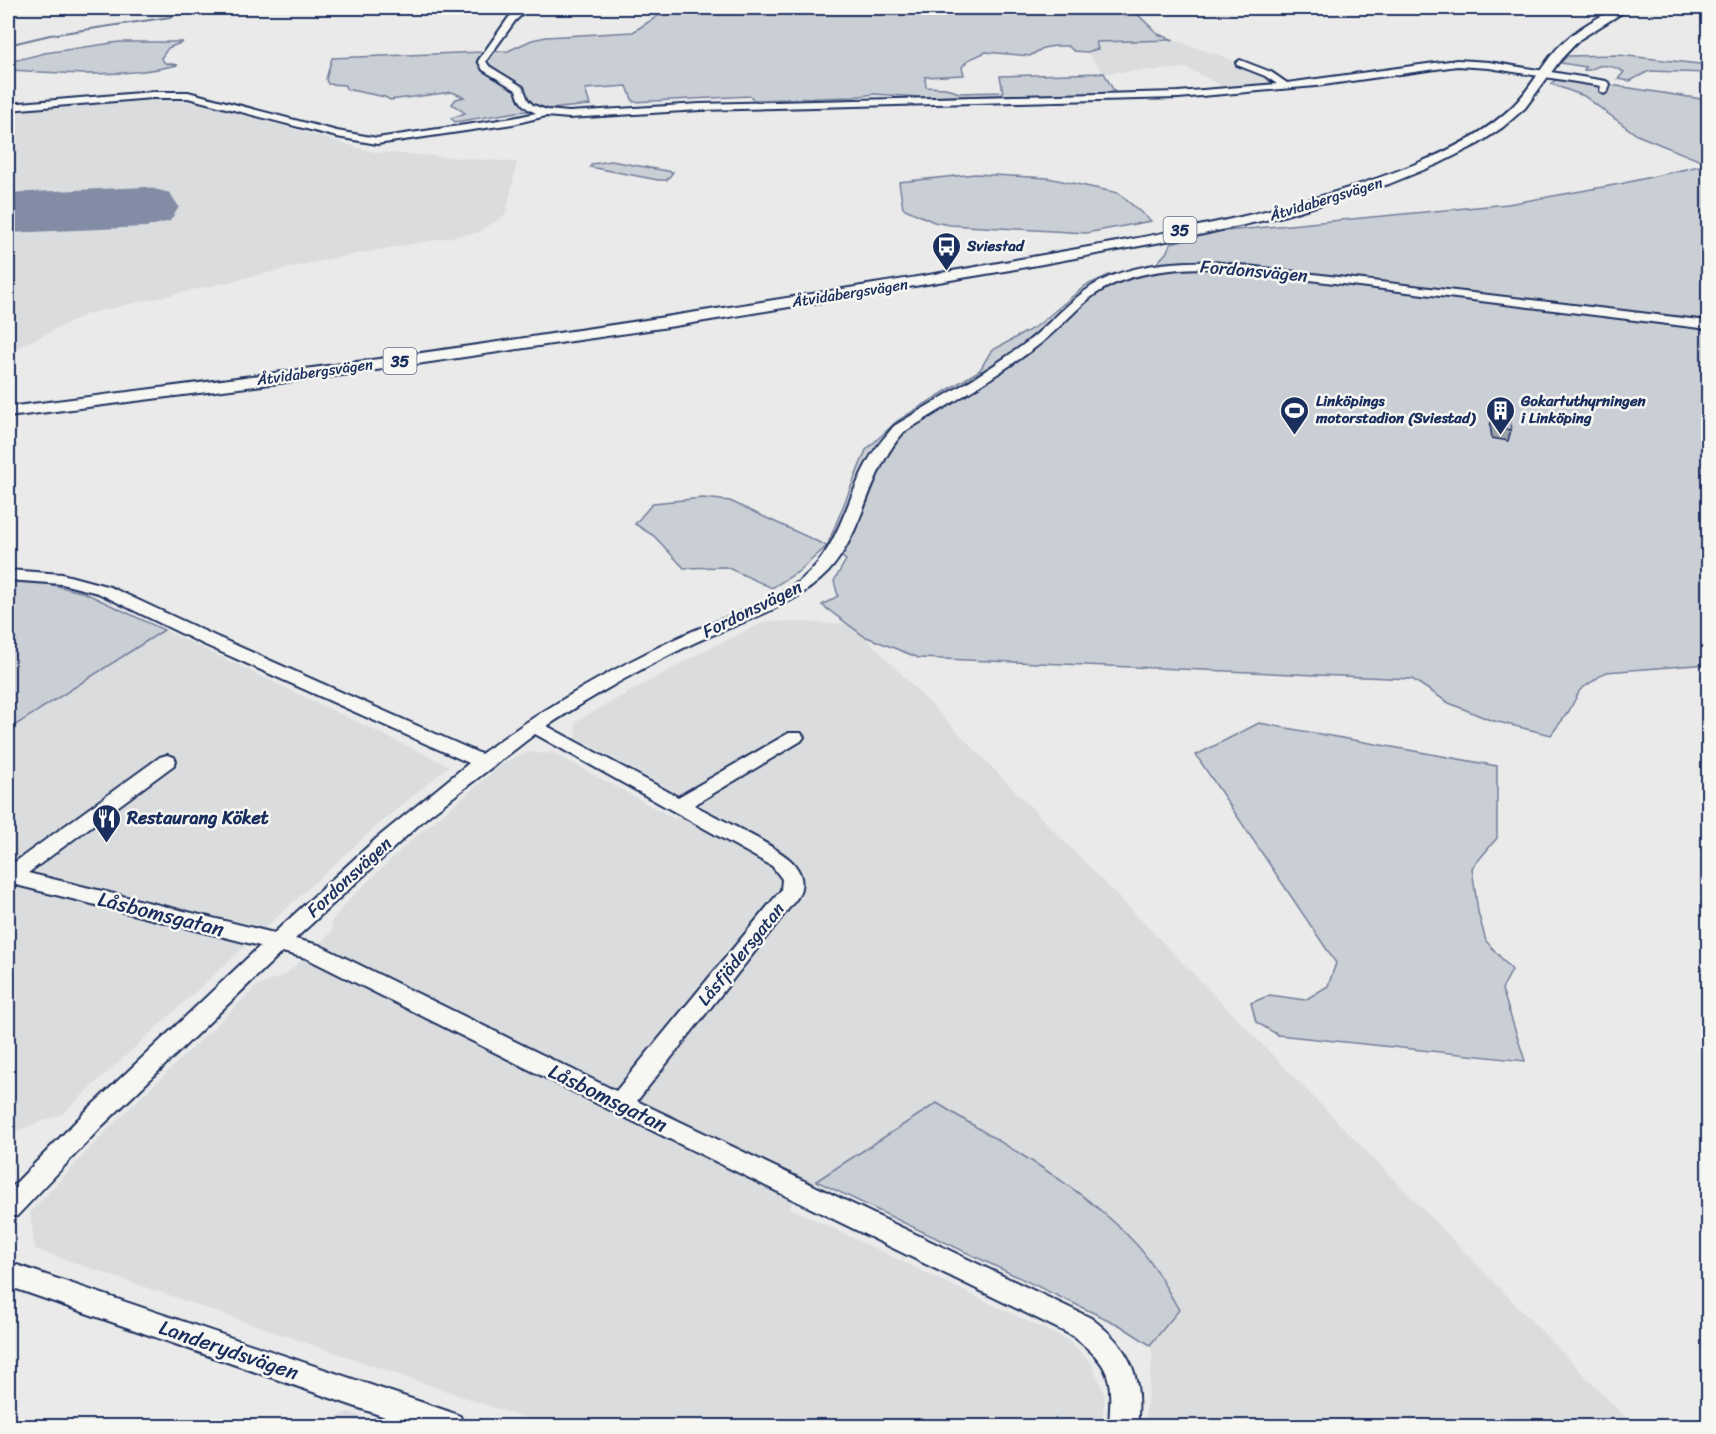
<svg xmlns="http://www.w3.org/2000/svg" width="1716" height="1434" font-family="Sriracha,sans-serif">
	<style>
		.built { fill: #dadcde }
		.green { fill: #caced5; stroke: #727e9a; stroke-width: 1.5 }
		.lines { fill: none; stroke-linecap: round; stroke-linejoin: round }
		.stream { stroke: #6c7995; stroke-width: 2 }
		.runway { fill: #828ca4; fill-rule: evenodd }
		.minor-casing { stroke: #1b2f5e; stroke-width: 4 }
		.major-casing { stroke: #1b2f5e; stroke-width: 4 }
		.minor { fill: #f6f6f2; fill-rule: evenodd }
		.major { fill: #f6f6f2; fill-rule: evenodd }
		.wall { fill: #9da1aa; stroke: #1b2f5e; stroke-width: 1.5 }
		.building { fill: #b6bbc6; stroke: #1b2f5e; stroke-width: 1.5 }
		.labels { text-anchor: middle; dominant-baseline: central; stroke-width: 5; stroke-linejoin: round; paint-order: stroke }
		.far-street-label { font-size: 15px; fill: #1b2f5e; stroke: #f6f6f2 }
		.far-poi-label { font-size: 15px; font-weight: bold; fill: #1b2f5e; stroke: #f6f6f2; text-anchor: start }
		.shield { fill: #f6f6f2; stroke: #5d6b8a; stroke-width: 1.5 }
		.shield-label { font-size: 16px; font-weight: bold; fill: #1b2f5e }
		.street-label { font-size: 18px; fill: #1b2f5e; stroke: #f6f6f2 }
		.poi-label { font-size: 18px; font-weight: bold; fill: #1b2f5e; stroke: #f6f6f2; text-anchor: start }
		.near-street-label { font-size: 21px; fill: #1b2f5e; stroke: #f6f6f2 }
	</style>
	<rect width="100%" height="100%" fill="#e9eae9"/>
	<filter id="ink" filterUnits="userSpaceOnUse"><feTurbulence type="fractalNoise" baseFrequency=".0167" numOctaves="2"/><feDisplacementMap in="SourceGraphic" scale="12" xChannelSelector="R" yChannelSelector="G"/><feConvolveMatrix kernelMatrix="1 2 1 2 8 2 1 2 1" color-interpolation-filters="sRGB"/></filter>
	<g filter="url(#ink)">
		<!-- built -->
		<g class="built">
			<polygon points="1174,40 1224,57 1263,74 1276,83 1224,87 1187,68 1104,73 1087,52 1098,49 1095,42"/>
			<polygon points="156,98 188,99 374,152 517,162 506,214 479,232 329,259 87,314 8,352 8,110"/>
			<polygon points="767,621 848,624 864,636 1634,1426 1144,1426 1153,1354 1150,1345 1179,1310 938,1103 816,1181 788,1207 1069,1341 1092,1364 1105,1396 1101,1426 548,1426 35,1249 30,1212 108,1129 257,986 285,975 332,932 332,920 349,900 407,844 506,761 529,752 547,754 552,752 675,819 691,801 577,738 575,722 706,650"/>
			<polygon points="164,630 449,766 372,830 62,1114 8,1134 8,730"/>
			<polygon points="348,1412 388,1426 320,1426"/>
		</g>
		<!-- green -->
		<g class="green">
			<polygon points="670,8 1131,8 1158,34 1174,40 1096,42 1098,49 1087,52 1074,51 1068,46 1055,46 1043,48 1030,56 986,52 968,60 962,67 964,75 925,77 926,87 946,88 959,93 1003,92 1000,76 1104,73 1115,93 919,97 874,94 853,97 754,100 750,96 633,102 627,86 585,89 590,105 517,112 455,122 451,118 465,113 452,104 456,99 464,97 452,92 390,100 385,97 346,89 345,85 328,84 326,79 332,58 508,51 532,40 546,37 633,32"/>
			<path d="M119,42H183L168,48L161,58L165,63L178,65C122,78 69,74 13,70L8,66L9,62L45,53Z"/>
			<path d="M1619,55L1708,65V73L1649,71L1630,81L1618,79L1624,72C1617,68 1607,64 1599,66C1592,68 1592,71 1584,70L1586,67L1561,63L1567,56Z"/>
			<polygon points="1558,77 1708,100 1708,164 1637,135 1584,96 1551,84"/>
			<polygon points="611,161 673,172 667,180 658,180 590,167 592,164"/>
			<polygon points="1708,164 1708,664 1606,672 1580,690 1569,711 1551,735 1490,720 1449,703 1412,679 919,658 864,636 822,605 838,596 834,581 846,560 827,546 798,572 772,588 726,567 684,568 654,536 635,524 653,503 703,498 730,501 827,546 866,450 897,421 980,370 991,351 1037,326 1085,286 1109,275 1157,263 1166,253 1171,243 1215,232 1508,204 1620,184"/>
			<polygon points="975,174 1048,178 1109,191 1118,193 1151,221 1086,233 950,225 934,222 903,208 899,182"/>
			<polygon points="8,582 45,583 85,593 164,630 8,730"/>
			<polygon points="1259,723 1497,766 1497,838 1472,868 1478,912 1486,941 1512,970 1502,989 1525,1061 1278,1035 1256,1022 1251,1003 1270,995 1305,1000 1328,986 1336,963 1196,755"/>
			<path d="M937,1103C1002,1144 1081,1185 1133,1241C1152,1260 1165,1286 1179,1310L1150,1345L1121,1326L816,1181Z"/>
		</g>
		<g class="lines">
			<!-- stream -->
			<polyline class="stream" points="8,45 50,35 170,17 193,8"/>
			<!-- runway -->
			<polygon class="runway" points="146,187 170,193 179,207 170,221 146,227 8,233 8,193"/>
			<defs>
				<g id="minor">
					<path d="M521,8H529L515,21L486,61L489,66L523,87L528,100L533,105L547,110L569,112L700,104L1178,92L1277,84L1265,76L1237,65L1236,63L1240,60L1271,72L1287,83L1457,60L1489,62L1606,81L1610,84L1608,91L1604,94L1600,91L1601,86L1489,68L1457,66L1316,86L1178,98L700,110L569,118L546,116L513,124L377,144L337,137L188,98H152L8,110V104L152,92H188L337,131L377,138L513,118L536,113C524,108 520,103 516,90L483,70L478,61L509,17Z"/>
					<path d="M1213,262L1708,321V329L1213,268C1171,268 1124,272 1090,298C1070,315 1053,335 1032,350C991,380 947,406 904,432C867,473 865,531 829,571C793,609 740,621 694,643C643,667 594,695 547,726L678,797L789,733H801L804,737L801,741L694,805C715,817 782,848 794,864C803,875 804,886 797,898L637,1101L1091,1318C1131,1348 1143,1377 1137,1426H1109C1112,1378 1113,1368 1073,1336L612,1111L306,958L282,952L103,1125L17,1216L8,1219V1191L86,1111L260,946L8,883V867L160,757L167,755L174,757L176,761L174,765L28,873L274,933L377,838L469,763L203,644L98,593L62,584L8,580V570L62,574L110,587L215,636L481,754C542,709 608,671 677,638C717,619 765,608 801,580C838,550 845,503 867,463C874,449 884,438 894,426C937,400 982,375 1023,345C1045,329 1063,307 1085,291C1120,265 1171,261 1213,262ZM535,734L772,866L782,879L781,890L616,1091L319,945L295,939L427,817Z"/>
					<polygon points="8,1262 450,1412 460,1416 464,1426 411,1426 8,1286"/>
				</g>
				<path id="major" d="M1618,8H1630L1580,39L1561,59L1525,108L1503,127L1478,144L1438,164L1389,184L1279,217L1199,235L1010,270L675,326L342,375L8,417V407C298,372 586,331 874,284C956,271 1036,256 1117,242C1218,223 1317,203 1413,165C1449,151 1486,133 1514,105C1528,91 1538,73 1550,57C1568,34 1591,20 1618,8Z"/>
			</defs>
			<!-- minor casing -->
			<use href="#minor" class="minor-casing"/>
			<!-- major casing -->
			<use href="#major" class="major-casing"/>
			<!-- minor -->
			<use href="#minor" class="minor"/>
			<!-- major -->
			<use href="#major" class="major"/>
		</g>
		<!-- wall -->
		<polygon class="wall" points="1494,415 1511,430 1508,441 1492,438 1490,425"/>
		<!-- building -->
		<polygon class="building" points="1494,415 1510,417 1511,430 1495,427"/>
	</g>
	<!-- icons -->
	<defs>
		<symbol id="bus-pin" viewBox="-11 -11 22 30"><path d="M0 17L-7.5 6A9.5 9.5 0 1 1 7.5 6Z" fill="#1b2f5e" stroke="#f6f6f2"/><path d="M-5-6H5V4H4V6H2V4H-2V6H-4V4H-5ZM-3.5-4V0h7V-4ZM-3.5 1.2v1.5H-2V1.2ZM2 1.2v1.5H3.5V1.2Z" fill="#fff"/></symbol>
		<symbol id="stadium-pin" viewBox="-11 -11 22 30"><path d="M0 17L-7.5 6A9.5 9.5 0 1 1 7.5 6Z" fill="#1b2f5e" stroke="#f6f6f2"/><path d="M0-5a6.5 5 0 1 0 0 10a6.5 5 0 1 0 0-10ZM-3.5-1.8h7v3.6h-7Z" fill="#fff"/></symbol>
		<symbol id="building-pin" viewBox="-11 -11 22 30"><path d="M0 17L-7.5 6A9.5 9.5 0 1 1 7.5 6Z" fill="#1b2f5e" stroke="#f6f6f2"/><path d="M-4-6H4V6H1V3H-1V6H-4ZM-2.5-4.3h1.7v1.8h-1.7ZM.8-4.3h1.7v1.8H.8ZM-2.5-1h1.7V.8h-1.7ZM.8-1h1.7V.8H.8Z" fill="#fff"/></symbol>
		<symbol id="restaurant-pin" viewBox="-11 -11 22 30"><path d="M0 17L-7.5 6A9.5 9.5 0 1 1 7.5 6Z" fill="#1b2f5e" stroke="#f6f6f2"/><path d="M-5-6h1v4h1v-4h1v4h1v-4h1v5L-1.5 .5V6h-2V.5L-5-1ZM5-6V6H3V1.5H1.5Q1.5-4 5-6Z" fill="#fff"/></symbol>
	</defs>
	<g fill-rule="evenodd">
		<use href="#bus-pin" x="930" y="230" width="33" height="45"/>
		<use href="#stadium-pin" x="1278" y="394" width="33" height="45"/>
		<use href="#building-pin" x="1484" y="394" width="33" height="45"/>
		<use href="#restaurant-pin" x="90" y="802" width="33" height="45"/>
	</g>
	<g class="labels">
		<!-- far-street labels -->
		<g class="far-street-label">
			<text transform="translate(1326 199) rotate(-17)">Åtvidabergsvägen</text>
			<text transform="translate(850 293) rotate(-9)">Åtvidabergsvägen</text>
			<text transform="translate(315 372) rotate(-8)">Åtvidabergsvägen</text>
		</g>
		<!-- far-poi labels -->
		<g class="far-poi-label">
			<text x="967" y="246">Sviestad</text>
			<text x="1316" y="401">Linköpings<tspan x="1316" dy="17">motorstadion (Sviestad)</tspan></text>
			<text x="1521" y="401">Gokartuthyrningen<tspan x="1521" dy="17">i Linköping</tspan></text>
		</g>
		<!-- shield labels -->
		<g class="shield">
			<rect x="1163.5" y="217" width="33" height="26" rx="4.5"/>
			<rect x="383.5" y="348" width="33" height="26" rx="4.5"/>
		</g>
		<g class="shield-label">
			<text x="1180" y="230">35</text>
			<text x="400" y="361">35</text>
		</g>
		<!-- street labels -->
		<g class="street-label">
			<text transform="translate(1254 271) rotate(5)">Fordonsvägen</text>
			<text transform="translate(752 609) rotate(-26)">Fordonsvägen</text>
			<text transform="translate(349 877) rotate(-43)">Fordonsvägen</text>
			<text transform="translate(741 954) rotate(-51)">Låsfjädersgatan</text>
		</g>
		<!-- poi labels -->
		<g class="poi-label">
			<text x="127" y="818">Restaurang Köket</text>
		</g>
		<!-- near-street labels -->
		<g class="near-street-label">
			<text transform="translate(161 914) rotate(14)">Låsbomsgatan</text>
			<text transform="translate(608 1098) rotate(26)">Låsbomsgatan</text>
			<text transform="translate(229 1350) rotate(19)">Landerydsvägen</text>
		</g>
	</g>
	<!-- margin -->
	<rect width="1716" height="1434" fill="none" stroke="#f6f6f2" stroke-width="30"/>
	<rect x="15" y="15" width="1686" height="1404" fill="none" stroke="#1b2f5e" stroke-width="2" filter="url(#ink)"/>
</svg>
